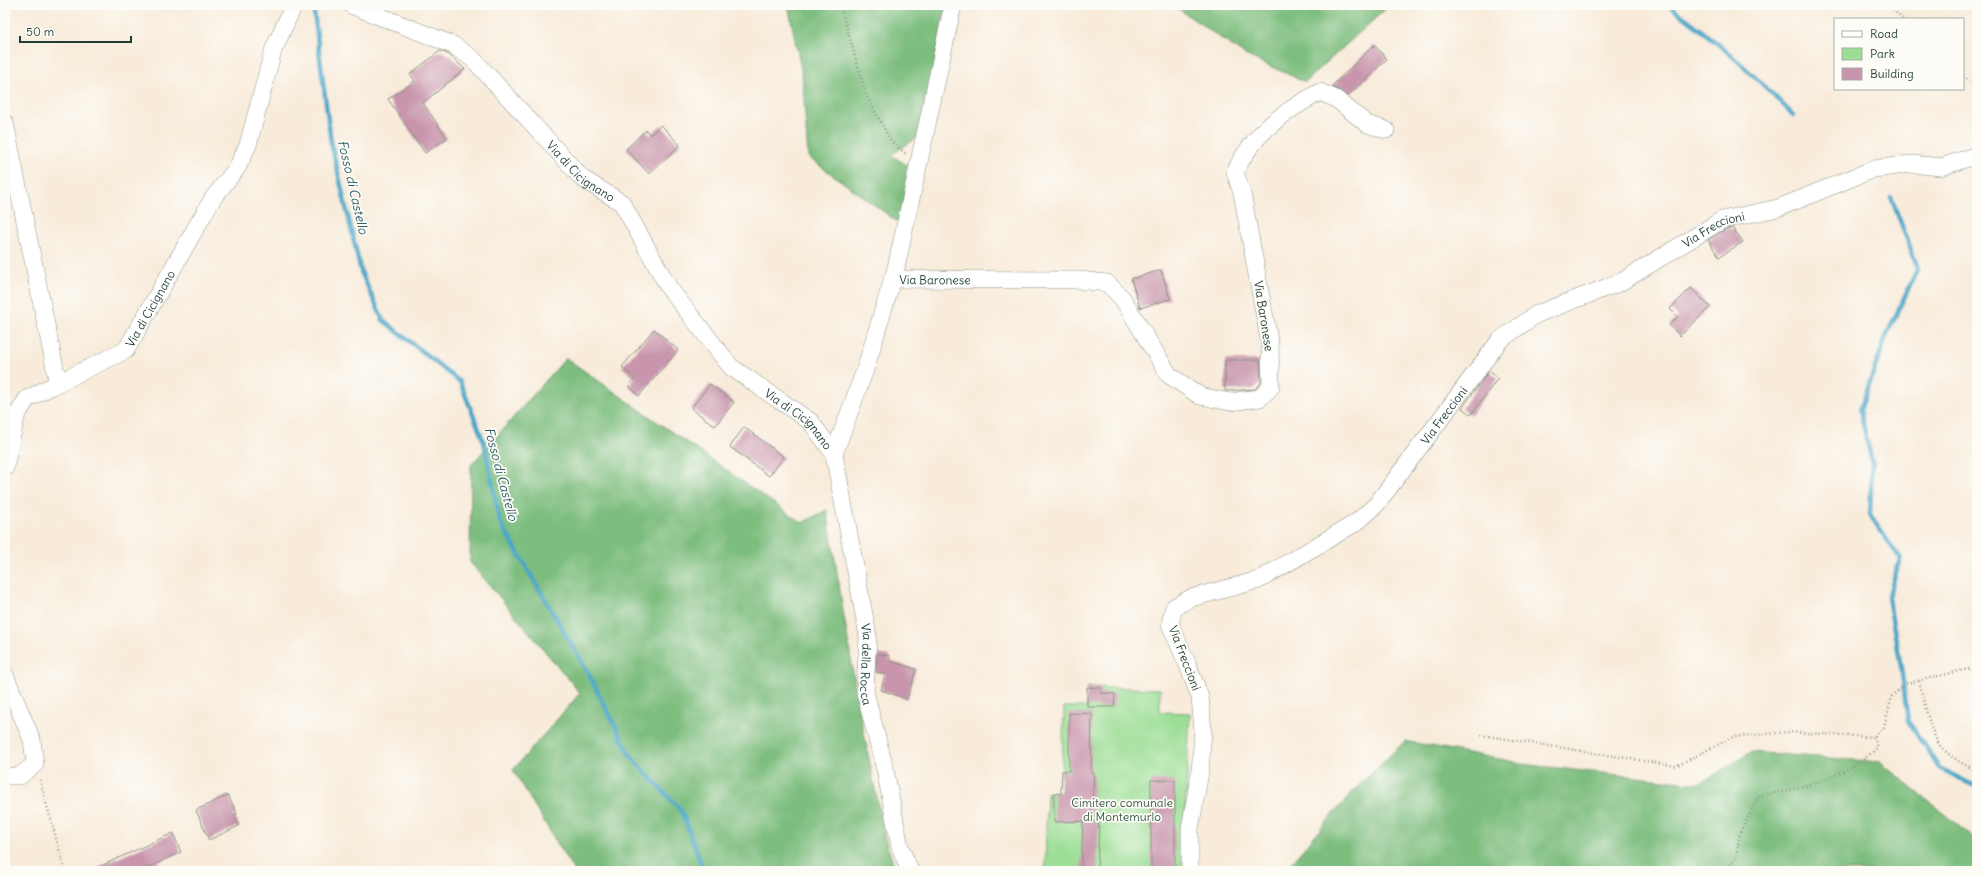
<svg xmlns="http://www.w3.org/2000/svg" width="1982" height="876" font-family="Delius,sans-serif">
	<style>
		.green { fill: #9cde95; stroke: #5e8e64 }
		.forest { fill: #7dbd7e; stroke: #4e7d59 }
		.lines { fill: none; stroke-linecap: round; stroke-linejoin: round }
		.stream { stroke: #49a6c7; stroke-width: 4.5 }
		.building { fill: #c895ac }
		.minor-casing { stroke: #8c9487; stroke-width: 18 }
		.path { stroke: #8c9487; stroke-width: 2.5; stroke-dasharray: 1 3; stroke-linecap: butt }
		.minor { stroke: #fff; stroke-width: 17 }
		.labels { text-anchor: middle; dominant-baseline: central; stroke-width: 3.5; stroke-linejoin: round; paint-order: stroke }
		.street-label { font-size: 12px; fill: #1f3d34; stroke: #fdfcf7 }
		.park-label { font-size: 12px; fill: #385d47; stroke: #fdfcf7 }
		.water-label { font-size: 13px; font-style: italic; fill: #2e6267; stroke: #fdfcf7 }
	</style>
	<rect width="100%" height="100%" fill="#fdfcf7"/>
	<filter id="ink" filterUnits="userSpaceOnUse"><feTurbulence type="fractalNoise" baseFrequency=".025" numOctaves="2"/><feDisplacementMap in="SourceGraphic" scale="8" xChannelSelector="R" yChannelSelector="G"/><feConvolveMatrix kernelMatrix="1 2 1 2 8 2 1 2 1" color-interpolation-filters="sRGB"/></filter>
	<filter id="wash" filterUnits="userSpaceOnUse"><feTurbulence type="fractalNoise" baseFrequency=".012" numOctaves="4" result="noise"/><feDisplacementMap in="SourceGraphic" scale="16" xChannelSelector="R" yChannelSelector="G"/><feGaussianBlur stdDeviation="0.9" result="paint"/><feColorMatrix in="noise" values="0 0 0 0 0 0 0 0 0 0 0 0 0 0 0 0 0 1.4 0 .05"/><feComposite in="paint" operator="in"/></filter>
	<g filter="url(#wash)">
		<rect width="100%" height="100%" fill="#f8ebda"/>
		<!-- green -->
		<polygon class="green" points="1087,687 1160,689 1160,712 1190,713 1182,871 1045,871 1047,793 1061,793 1064,707 1087,707"/>
		<!-- forest -->
		<g class="forest">
			<polygon points="788,5 946,5 920,136 891,155 913,169 899,223 808,157 802,74"/>
			<polygon points="1173,5 1390,5 1305,82 1245,55"/>
			<polygon points="566,358 802,523 827,510 858,703 885,839 896,871 575,871 572,868 513,770 580,693 470,562 471,465"/>
			<polygon points="1405,741 1531,765 1699,784 1751,752 1881,762 1977,841 1977,871 1284,871 1356,788"/>
		</g>
		<g class="lines">
			<!-- stream -->
			<g class="stream">
				<polyline points="308,5 314,12 331,142 361,272 383,320 460,382 484,442 500,522 587,671 631,757 681,810 704,871"/>
				<path d="M1668,5C1714,38 1755,75 1793,115"/>
				<polyline points="1891,197 1918,268 1887,334 1860,410 1872,463 1870,515 1900,559 1888,598 1901,666 1908,721 1939,768 1977,787"/>
			</g>
		</g>
		<g id="blocks">
			<!-- building -->
			<g class="building">
				<polygon points="1374,45 1387,59 1348,96 1332,86"/>
				<polygon points="440,51 448,54 465,69 423,103 447,138 425,153 388,99 415,81 410,74"/>
				<polygon points="661,125 680,145 649,174 626,149 646,130 650,135"/>
				<polygon points="1733,228 1743,242 1719,257 1708,240 1726,229"/>
				<polygon points="1161,270 1170,299 1140,308 1131,279"/>
				<polygon points="1691,288 1710,307 1680,336 1669,325 1678,317 1670,309"/>
				<polygon points="654,329 678,350 639,396 629,386 635,378 622,367"/>
				<polygon points="1225,360 1260,360 1261,383 1255,389 1225,391"/>
				<polygon points="1489,371 1498,378 1471,415 1462,408"/>
				<polygon points="710,384 734,402 715,426 691,408"/>
				<polygon points="744,427 784,457 769,476 730,447"/>
				<polygon points="877,654 890,656 890,661 916,669 907,699 881,690 885,674 876,672"/>
				<polygon points="1087,687 1101,688 1101,693 1115,694 1114,707 1087,707"/>
				<polygon points="1069,713 1092,714 1091,773 1094,773 1091,821 1054,822 1054,793 1061,794 1062,771 1069,771"/>
				<rect x="1151" y="780" width="24" height="91"/>
				<polygon points="228,795 237,814 234,815 239,826 209,840 196,810"/>
				<polygon points="1083,821 1099,822 1097,871 1081,871"/>
				<polygon points="173,833 181,852 140,871 90,871"/>
			</g>
		</g>
	</g>
	<g filter="url(#ink)">
		<use href="#blocks" fill-opacity="0" stroke="#8c9487" stroke-width="1"/>
		<g class="lines">
			<defs>
				<g id="minor">
					<path id="s1" d="M351,5L453,45L473,59L583,179L622,203L669,288L731,367L811,422L834,454L868,636L865,692L885,769L900,847L910,871"/>
					<path id="s2" d="M5,123L58,383L126,350L213,198L237,168L248,145L273,51L292,9L296,5"/>
					<path id="s3" d="M892,279L1079,280L1107,283L1122,298L1169,375L1200,396L1230,402L1260,398L1271,387L1270,345L1242,193L1235,172C1253,133 1283,112 1320,92L1336,99L1367,124L1386,130"/>
					<polyline points="834,454 865,370 896,268 953,5"/>
					<polyline points="5,468 16,416 27,399 58,383"/>
					<polyline points="5,675 32,740 35,764 20,776 5,776"/>
					<path id="s4" d="M1190,871V829L1200,772L1203,731L1200,697L1187,663L1170,624L1174,607L1191,598L1259,580L1357,522L1376,505L1500,340L1537,314L1621,282L1722,220L1778,208L1874,169L1911,164L1941,167L1977,155"/>
				</g>
			</defs>
			<!-- minor casing -->
			<use href="#minor" class="minor-casing"/>
			<!-- path -->
			<g class="path">
				<polyline points="840,5 867,97 891,141 906,154"/>
				<polyline points="1887,5 1903,19"/>
				<polyline points="1963,75 1975,87 1977,92"/>
				<path d="M1919,681C1923,697 1930,731 1939,744C1948,756 1964,765 1977,771"/>
				<polyline points="1481,735 1676,766 1733,737 1786,732 1874,737 1884,727 1892,696 1904,684 1977,667"/>
				<polyline points="40,780 65,871"/>
				<path d="M1724,871L1736,858L1740,833L1759,796C1800,788 1846,778 1877,748L1874,737"/>
			</g>
			<!-- minor -->
			<use href="#minor" class="minor"/>
		</g>
	</g>
	<g class="labels">
		<!-- street labels -->
		<g class="street-label">
			<text stroke="none"><textPath href="#s1" startOffset="290">Via di Cicignano</textPath></text>
			<text stroke="none"><textPath href="#s4" startOffset="949">Via Freccioni</textPath></text>
			<text stroke="none"><textPath href="#s3" startOffset="43">Via Baronese</textPath></text>
			<text stroke="none"><textPath href="#s2" startOffset="389">Via di Cicignano</textPath></text>
			<text transform="translate(1264 316) rotate(81)">Via Baronese</text>
			<text stroke="none"><textPath href="#s4" startOffset="613">Via Freccioni</textPath></text>
			<text stroke="none"><textPath href="#s1" startOffset="626">Via di Cicignano</textPath></text>
			<text transform="translate(1185 658) rotate(69)">Via Freccioni</text>
			<text stroke="none"><textPath href="#s1" startOffset="890">Via della Rocca</textPath></text>
		</g>
		<!-- park labels -->
		<g class="park-label">
			<text x="1122" y="802">Cimitero comunale<tspan x="1122" dy="14">di Montemurlo</tspan></text>
		</g>
		<!-- water labels -->
		<g class="water-label">
			<text transform="translate(353 187) rotate(77)">Fosso di Castello</text>
			<text transform="translate(501 474) rotate(75)">Fosso di Castello</text>
		</g>
	</g>
	<!-- margin -->
	<rect width="1982" height="876" fill="none" stroke="#fdfcf7" stroke-width="20"/>
	<!-- legend -->
	<rect x="1834" y="18" width="130" height="72" fill="#fdfcf7" stroke="#a4b0a9"/>
	<rect x="1842" y="31" width="20" height="6" fill="#ffffff" stroke="#a4b0a9"/>
	<text x="1870" y="38" font-size="12" fill="#1f3d34">Road</text>
	<rect x="1842" y="48" width="20" height="12" fill="#9cde95" stroke="#a4b0a9"/>
	<text x="1870" y="58" font-size="12" fill="#1f3d34">Park</text>
	<rect x="1842" y="68" width="20" height="12" fill="#c895ac" stroke="#a4b0a9"/>
	<text x="1870" y="78" font-size="12" fill="#1f3d34">Building</text>
	<!-- scale -->
	<path d="M20 36v6h111v-6" fill="none" stroke="#1f3d34" stroke-width="2"/>
	<text x="26" y="36" font-size="12" fill="#1f3d34" stroke="#fdfcf7" stroke-width="3" paint-order="stroke">50 m</text>
</svg>
